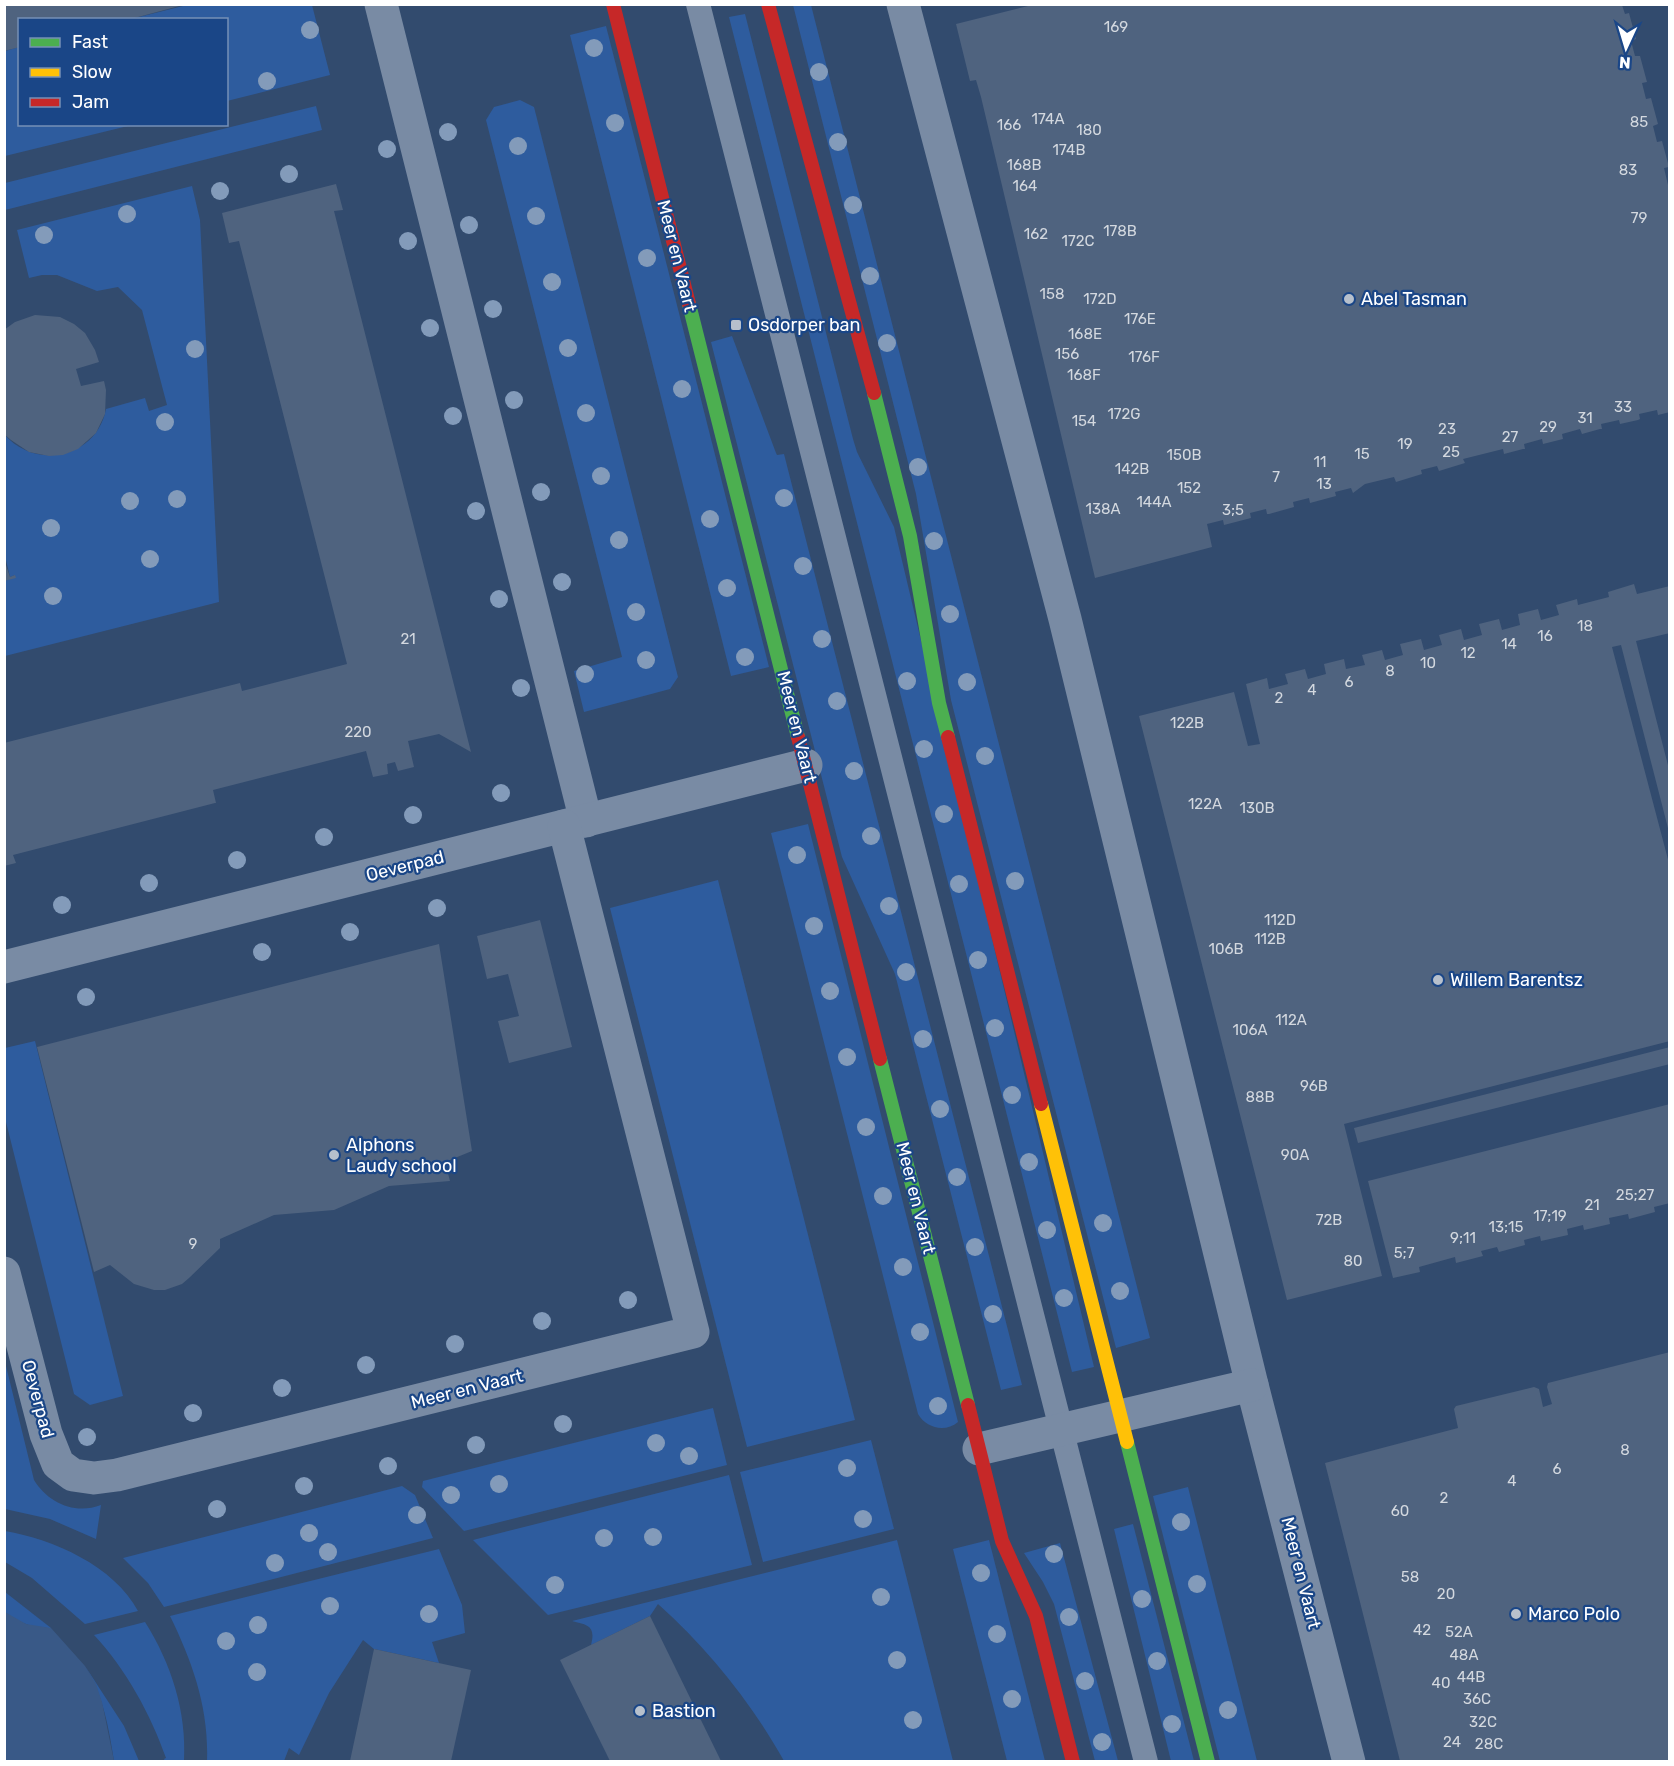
<svg xmlns="http://www.w3.org/2000/svg" width="1674" height="1766" font-family="Rubik,sans-serif">
	<style>
		.green { fill: #2e5c9e }
		.water { fill: #395987 }
		.building { fill: #4f637f }
		.lines { fill: none; stroke-linecap: round; stroke-linejoin: round }
		.lane { stroke: #798ba4; stroke-width: 24 }
		.street { stroke: #798ba4; stroke-width: 33 }
		.fast { stroke: #4caf50; stroke-width: 14 }
		.slow { stroke: #ffc107; stroke-width: 14 }
		.jam { stroke: #c62828; stroke-width: 14 }
		.tree { fill: #839bba }
		.poi-dot { fill: #b7c0cc; stroke: #1a4687; stroke-width: 2 }
		.labels { text-anchor: middle; dominant-baseline: central; stroke-width: 4.5; stroke-linejoin: round; paint-order: stroke }
		.number-label { font-size: 15px; fill: #d3d8df }
		.street-label { font-size: 18px; fill: #fff; stroke: #1a4687 }
		.poi-label { font-size: 18px; fill: #fff; stroke: #1a4687; text-anchor: start }
	</style>
	<rect width="100%" height="100%" fill="#324b6e"/>
	<!-- green -->
	<g class="green">
		<polygon points="187,5 312,5 330,75 227,101 226,20 127,20"/>
		<polygon points="793,5 811,5 1150,1338 1116,1348 951,700 916,494"/>
		<polygon points="745,14 853,439 857,452 894,527 1094,1367 1072,1372 729,17"/>
		<polygon points="606,26 769,667 731,676 570,35"/>
		<polygon points="19,47 20,124 132,125 5,156 5,51"/>
		<polygon points="520,100 534,107 678,677 670,689 584,712 574,671 622,657 486,120 494,107"/>
		<polygon points="316,106 322,130 5,210 5,183"/>
		<path d="M192,186L200,220L219,602L5,656V581L15,575L10,577L5,556L4,434C35,471 97,458 106,409L145,398L149,411L167,405L142,310L118,287L97,291L57,275H42L29,278L17,230Z"/>
		<polygon points="732,336 776,453 777,455 784,454 1022,1385 1001,1390 895,974 842,857 711,342"/>
		<path d="M808,824L958,1422C945,1433 926,1428 918,1414L771,833Z"/>
		<polygon points="718,880 855,1420 747,1447 610,908"/>
		<polygon points="35,1041 123,1396 90,1405 74,1394 5,1118 5,1048"/>
		<path d="M5,1362L34,1480C48,1503 75,1515 101,1505L96,1539L50,1519L5,1509Z"/>
		<polygon points="713,1408 727,1465 464,1531 422,1487 423,1481"/>
		<polygon points="871,1440 894,1529 763,1562 740,1472"/>
		<polygon points="729,1475 752,1565 548,1615 473,1540"/>
		<polygon points="402,1486 415,1495 433,1538 164,1607 148,1583 123,1558"/>
		<polygon points="1188,1487 1257,1761 1220,1761 1153,1496"/>
		<polygon points="1133,1524 1194,1761 1171,1761 1114,1529"/>
		<path d="M5,1531C53,1539 114,1566 138,1611L85,1624L32,1578L5,1562Z"/>
		<path d="M897,1540L953,1761H784C751,1702 709,1650 658,1604L650,1616L591,1645C596,1626 588,1625 572,1621Z"/>
		<polygon points="989,1540 1045,1761 1007,1761 953,1549"/>
		<polygon points="1060,1543 1118,1761 1095,1761 1054,1604 1043,1582 1024,1553"/>
		<path d="M439,1549L462,1605L465,1633L432,1642L439,1663L374,1649L363,1640L329,1693L299,1755L289,1748L284,1761H207C209,1709 193,1663 170,1616Z"/>
		<path d="M5,1592L51,1628C34,1629 17,1622 5,1612Z"/>
		<path d="M145,1622C171,1663 187,1712 184,1761H165L164,1759L166,1758C151,1715 126,1669 94,1635Z"/>
		<path d="M85,1666L124,1726L139,1761H114C109,1728 103,1695 85,1666Z"/>
	</g>
	<!-- water -->
	<polygon class="water" points="5,1612 26,1624 51,1628 85,1666 96,1684 102,1702 114,1761 5,1761"/>
	<!-- building -->
	<g class="building">
		<polygon points="4,4 183,4 183,5 127,20 20,20 20,47 4,51"/>
		<polygon points="1032,5 1622,5 1625,14 1629,13 1636,39 1631,41 1635,56 1640,56 1647,82 1642,83 1646,99 1651,98 1658,124 1653,126 1657,142 1662,141 1669,167 1664,168 1668,185 1670,184 1670,412 1658,415 1657,410 1639,414 1640,419 1638,420 1620,424 1619,420 1601,424 1602,429 1600,429 1582,434 1580,429 1562,434 1563,439 1543,444 1542,439 1524,444 1525,449 1523,449 1504,454 1503,449 1463,459 1465,463 1439,471 1437,466 1421,470 1422,474 1396,482 1394,477 1365,484 1353,493 1351,488 1335,492 1336,496 1310,503 1309,498 1293,502 1294,507 1269,514 1267,514 1266,509 1250,513 1251,518 1224,525 1223,520 1207,524 1212,547 1095,578 981,97 976,80 970,81 956,24"/>
		<polygon points="336,184 343,210 334,211 471,752 439,734 408,741 414,767 398,771 395,762 387,764 388,774 373,777 366,751 213,790 216,803 215,803 13,855 16,863 4,866 4,743 240,683 242,691 347,664 239,241 229,243 222,213"/>
		<polygon points="35,315 60,317 74,324 85,333 95,350 99,362 76,369 81,386 104,381 106,390 105,414 96,433 78,449 63,455 49,456 29,452 11,440 4,434 4,330 15,322"/>
		<polygon points="4,559 10,577 15,575 16,578 4,581"/>
		<polygon points="1634,584 1637,594 1670,586 1670,633 1636,641 1670,773 1670,836 1621,645 1612,647 1670,867 1670,1041 1344,1124 1382,1276 1287,1300 1139,716 1234,692 1248,746 1260,744 1246,684 1267,678 1269,689 1288,684 1285,674 1305,669 1308,679 1326,674 1324,664 1344,659 1346,669 1365,665 1362,655 1382,650 1385,660 1403,655 1400,644 1421,639 1424,650 1442,645 1439,635 1461,629 1464,640 1482,635 1479,624 1499,619 1502,630 1520,625 1518,614 1538,609 1541,620 1559,615 1556,605 1577,599 1578,605 1609,597 1608,592"/>
		<polygon points="540,920 572,1047 509,1063 498,1021 519,1016 508,974 487,979 477,936"/>
		<polygon points="439,944 472,1151 445,1162 450,1181 389,1186 334,1210 274,1215 220,1239 220,1248 189,1278 182,1284 165,1290 154,1290 134,1284 110,1265 94,1272 37,1047"/>
		<polygon points="1670,1047 1670,1064 1358,1143 1354,1128"/>
		<polygon points="1670,1104 1670,1203 1654,1207 1655,1212 1629,1219 1628,1214 1609,1218 1610,1224 1584,1230 1583,1225 1567,1229 1568,1235 1541,1241 1540,1236 1524,1240 1525,1245 1499,1252 1497,1247 1481,1251 1483,1256 1456,1263 1455,1257 1419,1267 1420,1272 1393,1278 1368,1181"/>
		<polygon points="1670,1352 1670,1761 1400,1761 1325,1463 1458,1428 1454,1409 1456,1406 1534,1387 1539,1389 1543,1407 1552,1404 1547,1387 1548,1383"/>
		<polygon points="650,1616 721,1761 610,1761 560,1660"/>
		<polygon points="374,1649 471,1670 451,1761 350,1761"/>
	</g>
	<g class="lines">
		<!-- lane -->
		<polyline class="lane" points="698,4 1146,1762"/>
		<!-- street -->
		<g class="street">
			<polyline points="381,4 586,821"/>
			<polyline points="903,4 1065,619 1252,1385 1349,1762"/>
			<polyline points="4,967 806,765"/>
			<polyline points="4,1273 46,1434 58,1464 73,1475 94,1478 117,1475 693,1332 564,826"/>
			<polyline points="979,1449 1252,1385"/>
		</g>
		<!-- fast -->
		<g class="fast">
			<polyline points="689,304 798,737"/>
			<polyline points="874,393 910,536 939,703 948,737"/>
			<polyline points="880,1059 968,1405"/>
			<polyline points="1127,1442 1208,1762"/>
		</g>
		<!-- slow -->
		<polyline class="slow" points="1041,1104 1127,1442"/>
		<!-- jam -->
		<g class="jam">
			<polyline points="613,4 689,304"/>
			<polyline points="768,4 874,393"/>
			<polyline points="798,737 880,1059"/>
			<polyline points="948,737 1041,1104"/>
			<polyline points="968,1405 1002,1541 1036,1616 1073,1762"/>
		</g>
	</g>
	<!-- trees -->
	<g class="tree">
		<circle cx="310" cy="30" r="9"/>
		<circle cx="594" cy="48" r="9"/>
		<circle cx="819" cy="72" r="9"/>
		<circle cx="267" cy="81" r="9"/>
		<circle cx="615" cy="123" r="9"/>
		<circle cx="448" cy="132" r="9"/>
		<circle cx="838" cy="142" r="9"/>
		<circle cx="518" cy="146" r="9"/>
		<circle cx="387" cy="149" r="9"/>
		<circle cx="289" cy="174" r="9"/>
		<circle cx="220" cy="191" r="9"/>
		<circle cx="853" cy="205" r="9"/>
		<circle cx="127" cy="214" r="9"/>
		<circle cx="536" cy="216" r="9"/>
		<circle cx="469" cy="225" r="9"/>
		<circle cx="44" cy="235" r="9"/>
		<circle cx="408" cy="241" r="9"/>
		<circle cx="647" cy="258" r="9"/>
		<circle cx="870" cy="276" r="9"/>
		<circle cx="552" cy="282" r="9"/>
		<circle cx="493" cy="309" r="9"/>
		<circle cx="430" cy="328" r="9"/>
		<circle cx="887" cy="343" r="9"/>
		<circle cx="568" cy="348" r="9"/>
		<circle cx="195" cy="349" r="9"/>
		<circle cx="682" cy="389" r="9"/>
		<circle cx="514" cy="400" r="9"/>
		<circle cx="586" cy="413" r="9"/>
		<circle cx="453" cy="416" r="9"/>
		<circle cx="165" cy="422" r="9"/>
		<circle cx="918" cy="467" r="9"/>
		<circle cx="601" cy="476" r="9"/>
		<circle cx="541" cy="492" r="9"/>
		<circle cx="784" cy="498" r="9"/>
		<circle cx="177" cy="499" r="9"/>
		<circle cx="130" cy="501" r="9"/>
		<circle cx="476" cy="511" r="9"/>
		<circle cx="710" cy="519" r="9"/>
		<circle cx="51" cy="528" r="9"/>
		<circle cx="619" cy="540" r="9"/>
		<circle cx="934" cy="541" r="9"/>
		<circle cx="150" cy="559" r="9"/>
		<circle cx="803" cy="566" r="9"/>
		<circle cx="562" cy="582" r="9"/>
		<circle cx="727" cy="588" r="9"/>
		<circle cx="53" cy="596" r="9"/>
		<circle cx="499" cy="599" r="9"/>
		<circle cx="636" cy="612" r="9"/>
		<circle cx="950" cy="614" r="9"/>
		<circle cx="822" cy="639" r="9"/>
		<circle cx="745" cy="657" r="9"/>
		<circle cx="646" cy="660" r="9"/>
		<circle cx="585" cy="674" r="9"/>
		<circle cx="907" cy="681" r="9"/>
		<circle cx="967" cy="682" r="9"/>
		<circle cx="521" cy="688" r="9"/>
		<circle cx="837" cy="701" r="9"/>
		<circle cx="924" cy="749" r="9"/>
		<circle cx="985" cy="756" r="9"/>
		<circle cx="854" cy="771" r="9"/>
		<circle cx="501" cy="793" r="9"/>
		<circle cx="944" cy="814" r="9"/>
		<circle cx="413" cy="815" r="9"/>
		<circle cx="871" cy="836" r="9"/>
		<circle cx="324" cy="837" r="9"/>
		<circle cx="797" cy="855" r="9"/>
		<circle cx="237" cy="860" r="9"/>
		<circle cx="1015" cy="881" r="9"/>
		<circle cx="149" cy="883" r="9"/>
		<circle cx="959" cy="884" r="9"/>
		<circle cx="62" cy="905" r="9"/>
		<circle cx="889" cy="906" r="9"/>
		<circle cx="437" cy="908" r="9"/>
		<circle cx="814" cy="926" r="9"/>
		<circle cx="350" cy="932" r="9"/>
		<circle cx="262" cy="952" r="9"/>
		<circle cx="978" cy="960" r="9"/>
		<circle cx="906" cy="972" r="9"/>
		<circle cx="830" cy="991" r="9"/>
		<circle cx="86" cy="997" r="9"/>
		<circle cx="995" cy="1028" r="9"/>
		<circle cx="923" cy="1039" r="9"/>
		<circle cx="847" cy="1057" r="9"/>
		<circle cx="1012" cy="1095" r="9"/>
		<circle cx="940" cy="1109" r="9"/>
		<circle cx="866" cy="1127" r="9"/>
		<circle cx="1029" cy="1162" r="9"/>
		<circle cx="957" cy="1177" r="9"/>
		<circle cx="883" cy="1196" r="9"/>
		<circle cx="1103" cy="1223" r="9"/>
		<circle cx="1047" cy="1230" r="9"/>
		<circle cx="975" cy="1247" r="9"/>
		<circle cx="903" cy="1267" r="9"/>
		<circle cx="1120" cy="1291" r="9"/>
		<circle cx="1064" cy="1298" r="9"/>
		<circle cx="628" cy="1300" r="9"/>
		<circle cx="993" cy="1314" r="9"/>
		<circle cx="542" cy="1321" r="9"/>
		<circle cx="920" cy="1332" r="9"/>
		<circle cx="455" cy="1344" r="9"/>
		<circle cx="366" cy="1365" r="9"/>
		<circle cx="282" cy="1388" r="9"/>
		<circle cx="938" cy="1406" r="9"/>
		<circle cx="193" cy="1413" r="9"/>
		<circle cx="563" cy="1424" r="9"/>
		<circle cx="87" cy="1437" r="9"/>
		<circle cx="656" cy="1443" r="9"/>
		<circle cx="476" cy="1445" r="9"/>
		<circle cx="689" cy="1456" r="9"/>
		<circle cx="388" cy="1466" r="9"/>
		<circle cx="847" cy="1468" r="9"/>
		<circle cx="499" cy="1484" r="9"/>
		<circle cx="304" cy="1486" r="9"/>
		<circle cx="451" cy="1495" r="9"/>
		<circle cx="217" cy="1509" r="9"/>
		<circle cx="417" cy="1515" r="9"/>
		<circle cx="863" cy="1519" r="9"/>
		<circle cx="1181" cy="1522" r="9"/>
		<circle cx="309" cy="1533" r="9"/>
		<circle cx="653" cy="1537" r="9"/>
		<circle cx="604" cy="1538" r="9"/>
		<circle cx="328" cy="1552" r="9"/>
		<circle cx="1054" cy="1554" r="9"/>
		<circle cx="275" cy="1563" r="9"/>
		<circle cx="981" cy="1573" r="9"/>
		<circle cx="1197" cy="1584" r="9"/>
		<circle cx="555" cy="1585" r="9"/>
		<circle cx="881" cy="1597" r="9"/>
		<circle cx="1142" cy="1599" r="9"/>
		<circle cx="330" cy="1606" r="9"/>
		<circle cx="429" cy="1614" r="9"/>
		<circle cx="1069" cy="1617" r="9"/>
		<circle cx="258" cy="1625" r="9"/>
		<circle cx="997" cy="1634" r="9"/>
		<circle cx="226" cy="1641" r="9"/>
		<circle cx="897" cy="1660" r="9"/>
		<circle cx="1157" cy="1661" r="9"/>
		<circle cx="257" cy="1672" r="9"/>
		<circle cx="1085" cy="1681" r="9"/>
		<circle cx="1012" cy="1699" r="9"/>
		<circle cx="1228" cy="1710" r="9"/>
		<circle cx="913" cy="1720" r="9"/>
		<circle cx="1172" cy="1724" r="9"/>
		<circle cx="1102" cy="1742" r="9"/>
	</g>
	<!-- markers -->
	<g class="poi-dot">
		<circle cx="1349" cy="299" r="6"/>
		<rect x="730" y="319" width="12" height="12" rx="3"/>
		<circle cx="1438" cy="980" r="6"/>
		<circle cx="334" cy="1155" r="6"/>
		<circle cx="1516" cy="1614" r="6"/>
		<circle cx="640" cy="1711" r="6"/>
	</g>
	<g class="labels">
		<!-- number labels -->
		<g class="number-label">
			<text x="1116" y="27">169</text>
			<text x="1048" y="119">174A</text>
			<text x="1639" y="122">85</text>
			<text x="1009" y="125">166</text>
			<text x="1089" y="130">180</text>
			<text x="1069" y="150">174B</text>
			<text x="1024" y="165">168B</text>
			<text x="1628" y="170">83</text>
			<text x="1025" y="186">164</text>
			<text x="1639" y="218">79</text>
			<text x="1120" y="231">178B</text>
			<text x="1036" y="234">162</text>
			<text x="1078" y="241">172C</text>
			<text x="1052" y="294">158</text>
			<text x="1100" y="299">172D</text>
			<text x="1140" y="319">176E</text>
			<text x="1085" y="334">168E</text>
			<text x="1067" y="354">156</text>
			<text x="1144" y="357">176F</text>
			<text x="1084" y="375">168F</text>
			<text x="1623" y="407">33</text>
			<text x="1124" y="414">172G</text>
			<text x="1585" y="418">31</text>
			<text x="1084" y="421">154</text>
			<text x="1548" y="427">29</text>
			<text x="1447" y="429">23</text>
			<text x="1510" y="437">27</text>
			<text x="1405" y="444">19</text>
			<text x="1451" y="452">25</text>
			<text x="1362" y="454">15</text>
			<text x="1184" y="455">150B</text>
			<text x="1320" y="462">11</text>
			<text x="1132" y="469">142B</text>
			<text x="1276" y="477">7</text>
			<text x="1324" y="484">13</text>
			<text x="1189" y="488">152</text>
			<text x="1154" y="502">144A</text>
			<text x="1103" y="509">138A</text>
			<text x="1233" y="510">3;5</text>
			<text x="1585" y="626">18</text>
			<text x="1545" y="636">16</text>
			<text x="408" y="639">21</text>
			<text x="1509" y="644">14</text>
			<text x="1468" y="653">12</text>
			<text x="1428" y="663">10</text>
			<text x="1390" y="671">8</text>
			<text x="1349" y="682">6</text>
			<text x="1312" y="690">4</text>
			<text x="1279" y="698">2</text>
			<text x="1187" y="723">122B</text>
			<text x="358" y="732">220</text>
			<text x="1205" y="804">122A</text>
			<text x="1257" y="808">130B</text>
			<text x="1280" y="920">112D</text>
			<text x="1270" y="939">112B</text>
			<text x="1226" y="949">106B</text>
			<text x="1291" y="1020">112A</text>
			<text x="1250" y="1030">106A</text>
			<text x="1314" y="1086">96B</text>
			<text x="1260" y="1097">88B</text>
			<text x="1295" y="1155">90A</text>
			<text x="1635" y="1195">25;27</text>
			<text x="1592" y="1205">21</text>
			<text x="1550" y="1216">17;19</text>
			<text x="1329" y="1220">72B</text>
			<text x="1506" y="1227">13;15</text>
			<text x="1463" y="1238">9;11</text>
			<text x="193" y="1244">9</text>
			<text x="1404" y="1253">5;7</text>
			<text x="1353" y="1261">80</text>
			<text x="1625" y="1450">8</text>
			<text x="1557" y="1469">6</text>
			<text x="1512" y="1481">4</text>
			<text x="1444" y="1498">2</text>
			<text x="1400" y="1511">60</text>
			<text x="1410" y="1577">58</text>
			<text x="1446" y="1594">20</text>
			<text x="1422" y="1630">42</text>
			<text x="1459" y="1632">52A</text>
			<text x="1464" y="1655">48A</text>
			<text x="1471" y="1677">44B</text>
			<text x="1441" y="1683">40</text>
			<text x="1477" y="1699">36C</text>
			<text x="1483" y="1722">32C</text>
			<text x="1452" y="1742">24</text>
			<text x="1489" y="1744">28C</text>
		</g>
		<!-- street labels -->
		<g class="street-label">
			<text transform="translate(677 256) rotate(76)">Meer en Vaart</text>
			<text transform="translate(797 727) rotate(76)">Meer en Vaart</text>
			<text transform="translate(405 866) rotate(-14)">Oeverpad</text>
			<text transform="translate(916 1198) rotate(76)">Meer en Vaart</text>
			<text transform="translate(467 1389) rotate(-14)">Meer en Vaart</text>
			<text transform="translate(38 1399) rotate(75)">Oeverpad</text>
			<text transform="translate(1301 1573) rotate(76)">Meer en Vaart</text>
		</g>
		<!-- poi labels -->
		<g class="poi-label">
			<text x="1361" y="299">Abel Tasman</text>
			<text x="748" y="325">Osdorper ban</text>
			<text x="1450" y="980">Willem Barentsz</text>
			<text x="346" y="1145">Alphons<tspan x="346" dy="21">Laudy school</tspan></text>
			<text x="1528" y="1614">Marco Polo</text>
			<text x="652" y="1711">Bastion</text>
		</g>
	</g>
	<!-- border -->
	<rect width="1674" height="1766" fill="none" stroke="#ffffff" stroke-width="12"/>
	<!-- legend -->
	<rect x="18" y="18" width="210" height="108" fill="#1a4687" stroke="#7690b7" stroke-width="1.5"/>
	<rect x="30" y="38" width="30" height="9" fill="#4caf50" stroke="#7690b7" stroke-width="1.5"/>
	<text x="72" y="48" font-size="18" fill="#ffffff">Fast</text>
	<rect x="30" y="68" width="30" height="9" fill="#ffc107" stroke="#7690b7" stroke-width="1.5"/>
	<text x="72" y="78" font-size="18" fill="#ffffff">Slow</text>
	<rect x="30" y="98" width="30" height="9" fill="#c62828" stroke="#7690b7" stroke-width="1.5"/>
	<text x="72" y="108" font-size="18" fill="#ffffff">Jam</text>
	<!-- north arrow -->
	<g transform="translate(1626 48) rotate(184)" stroke="#1a4687" stroke-width="4.5" paint-order="stroke">
	<path d="M0-4.5L10 22L0 15L-10 22Z" fill="#ffffff"/>
	<text y="-9" font-size="16" font-weight="bold" text-anchor="middle" fill="#ffffff">N</text>
	</g>
</svg>
